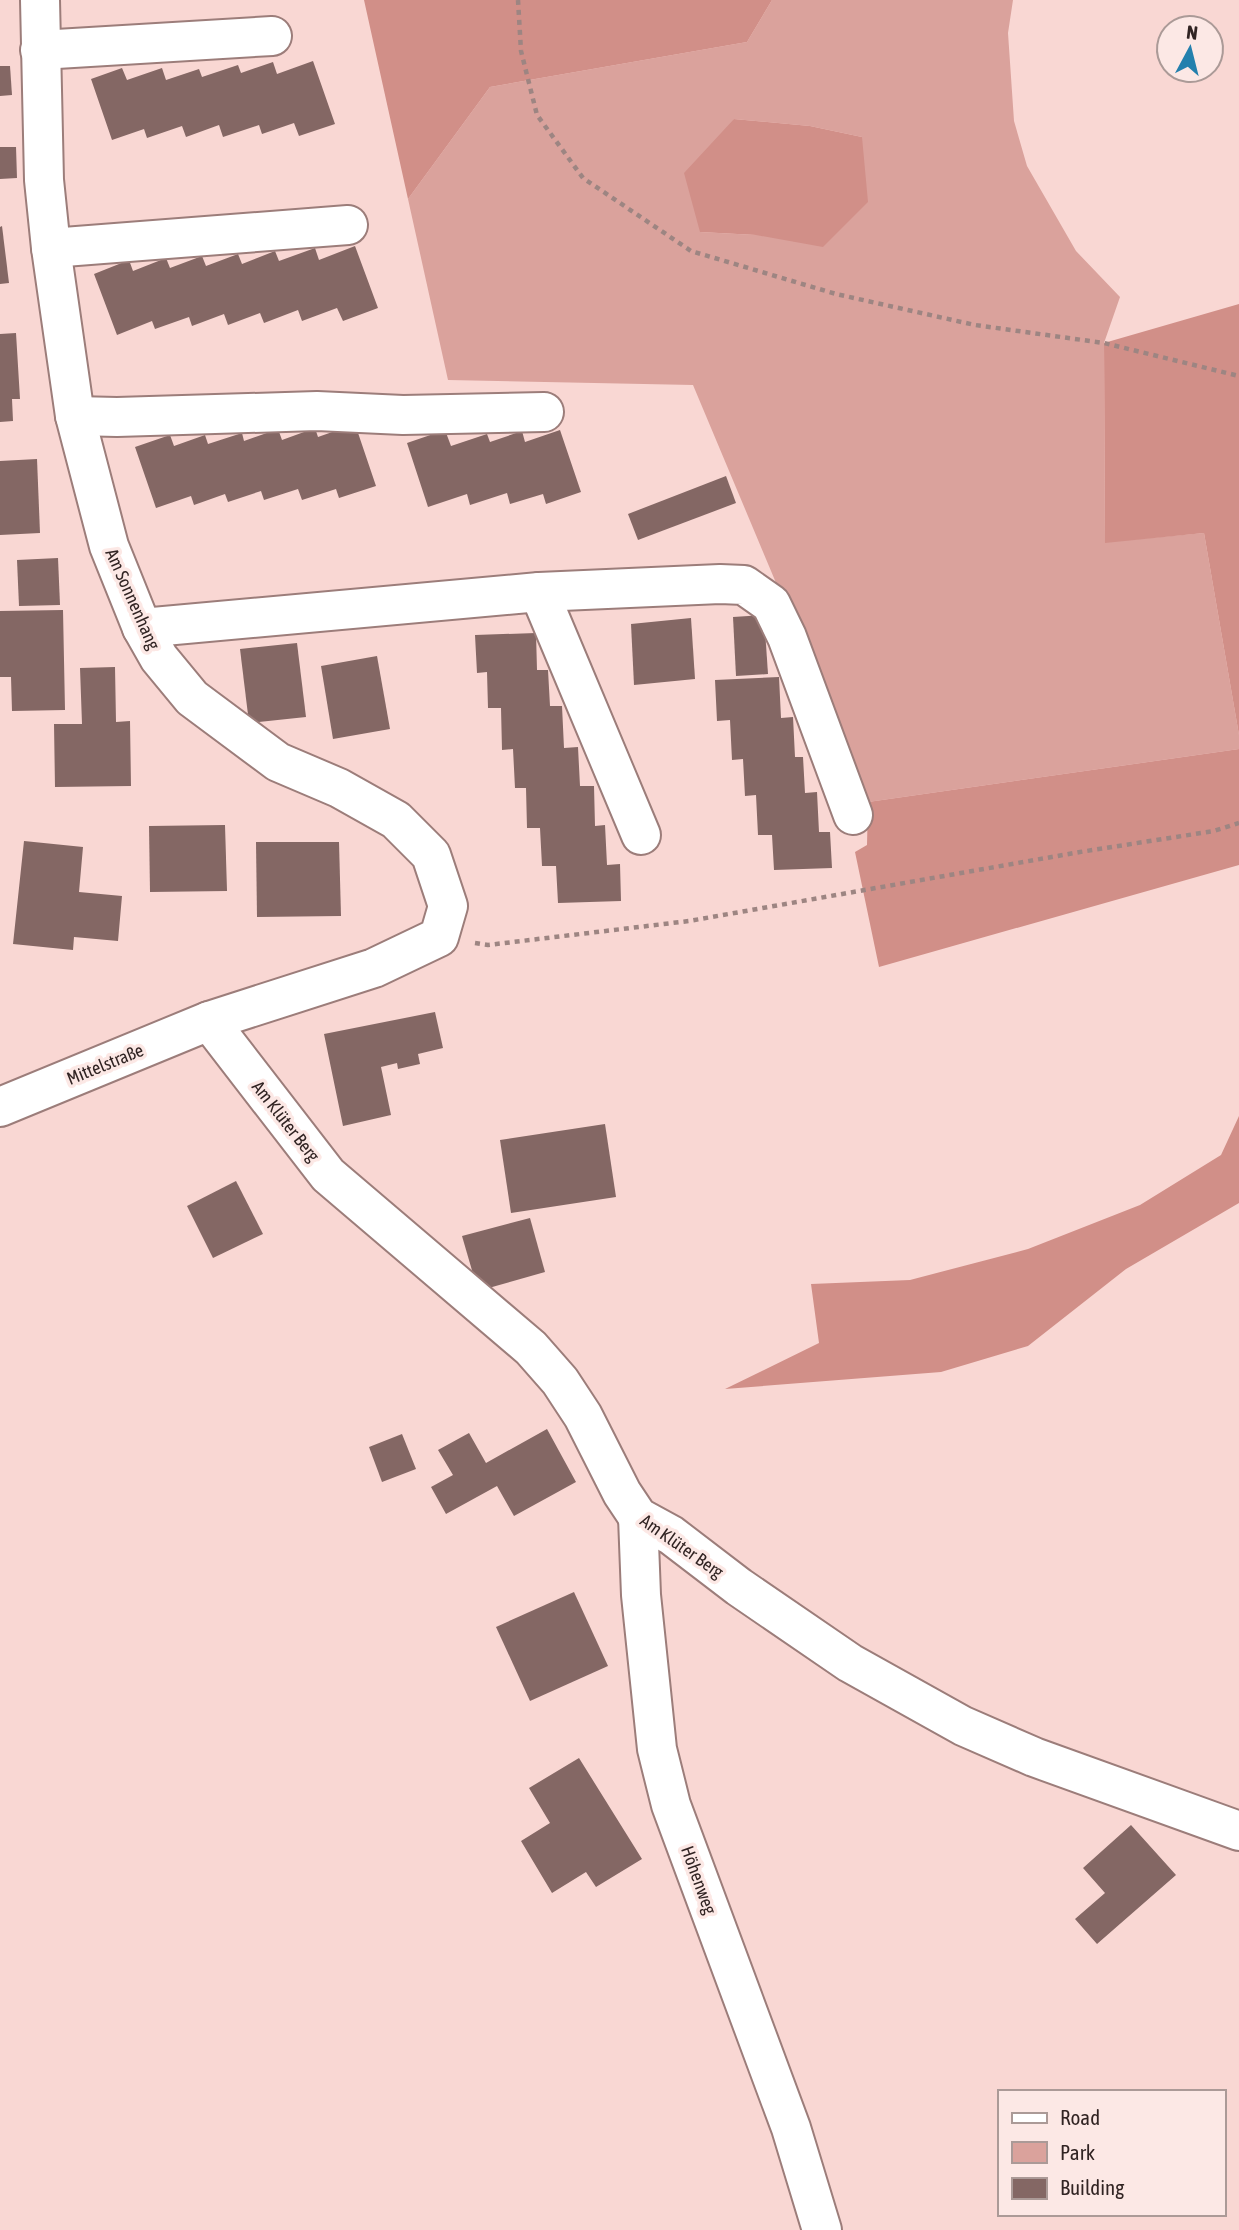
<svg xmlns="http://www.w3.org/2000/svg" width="1239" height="2230" font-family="'Asap Condensed',sans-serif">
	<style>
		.green { fill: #daa29c; fill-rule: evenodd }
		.forest { fill: #d18f88 }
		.building { fill: #846764 }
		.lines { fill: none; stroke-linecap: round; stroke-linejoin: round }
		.minor-casing { stroke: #9c7d7a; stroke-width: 42 }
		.path { stroke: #9d8582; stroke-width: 4.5; stroke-dasharray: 5 5; stroke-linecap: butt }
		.minor { stroke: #fff; stroke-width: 38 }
		.labels { text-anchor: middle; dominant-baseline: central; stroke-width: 7; stroke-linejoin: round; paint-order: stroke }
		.street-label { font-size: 18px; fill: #312423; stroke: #fce8e5 }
	</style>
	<rect width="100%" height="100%" fill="#f9d7d3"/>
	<!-- green -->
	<path class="green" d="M772,0H1013L1008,33L1014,121L1027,166L1076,251L1120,297L1104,343L1105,542L1204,533L1239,735V749L868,802L693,385L448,380L408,199L490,87L747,42ZM734,119L810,126L862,137L756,235L700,232Z"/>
	<!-- forest -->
	<g class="forest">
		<polygon points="364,0 772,0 747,42 490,87 408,199"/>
		<polygon points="734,119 810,126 862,137 868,202 823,247 756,235 700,232 684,173"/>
		<polygon points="1239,304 1239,735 1204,533 1105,543 1104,343"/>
		<polygon points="1239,749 1239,865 879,967 855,852 867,845 868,802"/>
		<polygon points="1239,1116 1239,1203 1126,1269 1028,1346 941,1372 725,1389 819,1343 811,1284 910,1280 1028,1249 1140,1205 1221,1155"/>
	</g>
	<!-- building -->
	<g class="building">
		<polygon points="313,61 335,124 299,136 294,123 262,134 259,125 223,137 219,125 186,137 182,126 147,138 144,129 112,140 91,79 122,68 127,80 162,68 166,80 199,69 202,77 238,65 241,73 273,62 277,74"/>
		<polygon points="0,66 10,66 12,95 0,96"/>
		<polygon points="0,147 16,147 17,178 0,179"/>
		<polygon points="2,226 9,283 0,284 0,227"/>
		<polygon points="355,246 378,308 343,321 337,308 302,321 298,310 264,323 260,313 228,325 224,314 192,326 189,317 155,329 152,321 117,335 94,274 129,260 133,271 166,258 170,268 202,256 206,266 238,254 242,264 275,251 279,261 315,248 319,260"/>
		<polygon points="16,333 20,399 12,399 13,421 0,422 0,334"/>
		<polygon points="355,424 376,486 339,498 336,489 302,500 298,489 264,500 261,491 228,502 225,494 194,505 191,496 156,508 135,447 170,435 174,446 205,435 208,444 242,433 244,441 278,429 282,440 315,428 318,437"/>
		<polygon points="445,430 451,446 487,434 490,442 522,431 525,442 560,430 581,492 546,504 543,494 510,504 507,493 470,505 467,494 428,507 407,443"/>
		<polygon points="37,459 40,533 0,535 0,461"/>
		<polygon points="726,476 736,503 638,540 628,514"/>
		<polygon points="58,558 60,605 19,606 17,560"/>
		<polygon points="63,610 65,710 12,711 11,677 0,677 0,611"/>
		<polygon points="764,615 768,674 736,676 733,617"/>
		<polygon points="691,618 695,679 634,685 631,624"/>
		<polygon points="536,633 537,670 548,670 550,706 562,706 564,748 578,747 580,786 594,786 595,826 605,825 607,865 620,864 621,901 558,903 556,866 542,866 540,828 527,828 526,788 515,788 513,749 502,750 501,708 488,708 487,672 477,673 475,635"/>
		<polygon points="297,643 306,717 249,723 240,649"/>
		<polygon points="377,656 390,729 333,739 321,666"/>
		<polygon points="115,667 116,722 130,721 131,786 55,787 54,724 82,724 80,668"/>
		<polygon points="779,677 781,718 793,717 795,757 803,757 805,793 817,792 819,832 830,832 832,868 774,870 772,835 758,835 756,795 745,796 743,759 732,760 730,720 717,721 715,680"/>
		<polygon points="225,825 227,891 150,892 149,826"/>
		<polygon points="24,841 83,847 79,892 122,896 118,941 74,937 73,950 13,944"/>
		<polygon points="256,842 339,842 341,916 257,917"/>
		<polygon points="435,1012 443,1048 418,1054 420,1064 398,1069 397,1063 381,1067 391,1115 343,1126 324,1034"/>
		<polygon points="605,1124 616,1197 511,1213 500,1140"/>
		<polygon points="236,1181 263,1234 213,1258 187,1206"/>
		<polygon points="530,1218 545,1272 478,1291 462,1236"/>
		<polygon points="547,1429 576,1482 514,1516 497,1486 446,1514 431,1487 453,1475 438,1450 469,1433 486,1463"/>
		<polygon points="402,1434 416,1469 382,1482 369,1447"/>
		<polygon points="574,1592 608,1666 530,1701 496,1627"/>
		<polygon points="579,1758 642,1859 596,1887 586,1872 552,1893 521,1841 550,1823 529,1788"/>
		<polygon points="1131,1825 1176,1875 1097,1944 1075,1919 1105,1893 1083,1868"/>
	</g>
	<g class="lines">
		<defs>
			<g id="minor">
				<polyline points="40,50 272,36"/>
				<polyline points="51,248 348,225"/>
				<polyline points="75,416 117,417 317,411 403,415 544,412"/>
				<polyline points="539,592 641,835"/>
				<polyline points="142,628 539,592 720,584 744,585 771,604 787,637 853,815"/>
				<polyline points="209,1021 328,1175 531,1348 560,1381 583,1416 622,1493 638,1517 671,1535 739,1587 850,1663 963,1726 1034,1757 1239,1831"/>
				<polyline points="0,1107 209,1021 374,968 439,937 448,906 431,855 396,820 339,788 278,762 192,698 159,658 142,628 109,546 75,416 51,248 44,180 40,0"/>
				<polyline points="638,1517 641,1595 657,1749 671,1805 791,2128 822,2230"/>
			</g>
		</defs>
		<!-- minor casing -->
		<use href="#minor" class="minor-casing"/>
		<!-- path -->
		<g class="path">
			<polyline points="518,0 521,51 537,115 583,178 691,251 836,294 975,325 1104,343 1239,376"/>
			<polyline points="475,943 488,945 689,921 1080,852 1214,831 1239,823"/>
		</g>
		<!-- minor -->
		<use href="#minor" class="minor"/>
	</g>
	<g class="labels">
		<!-- street labels -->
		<g class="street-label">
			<text transform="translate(133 599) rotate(66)">Am Sonnenhang</text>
			<text transform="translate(105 1064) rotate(-22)">Mittelstraße</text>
			<text transform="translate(286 1121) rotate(52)">Am Klüter Berg</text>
			<text transform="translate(682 1546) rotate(35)">Am Klüter Berg</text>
			<text transform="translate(699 1880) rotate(70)">Höhenweg</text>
		</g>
	</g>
	<!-- legend -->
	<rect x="998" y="2090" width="228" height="126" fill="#fce8e5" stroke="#ab9a97" stroke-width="2"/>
	<rect x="1012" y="2113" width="35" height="10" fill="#ffffff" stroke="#ab9a97" stroke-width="2"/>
	<text x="1060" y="2125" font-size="21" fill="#312423">Road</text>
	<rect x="1012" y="2142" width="35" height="21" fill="#daa29c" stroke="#ab9a97" stroke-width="2"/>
	<text x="1060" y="2160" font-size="21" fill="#312423">Park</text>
	<rect x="1012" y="2178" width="35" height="21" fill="#846764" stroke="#ab9a97" stroke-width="2"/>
	<text x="1060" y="2195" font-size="21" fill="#312423">Building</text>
	<!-- north arrow -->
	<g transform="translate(1190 49) rotate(7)"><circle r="33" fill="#fce8e5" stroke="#ab9a97" stroke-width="2"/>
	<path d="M0-5L12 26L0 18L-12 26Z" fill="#2480ad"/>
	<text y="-10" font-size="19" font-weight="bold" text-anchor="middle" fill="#312423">N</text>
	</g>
</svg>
